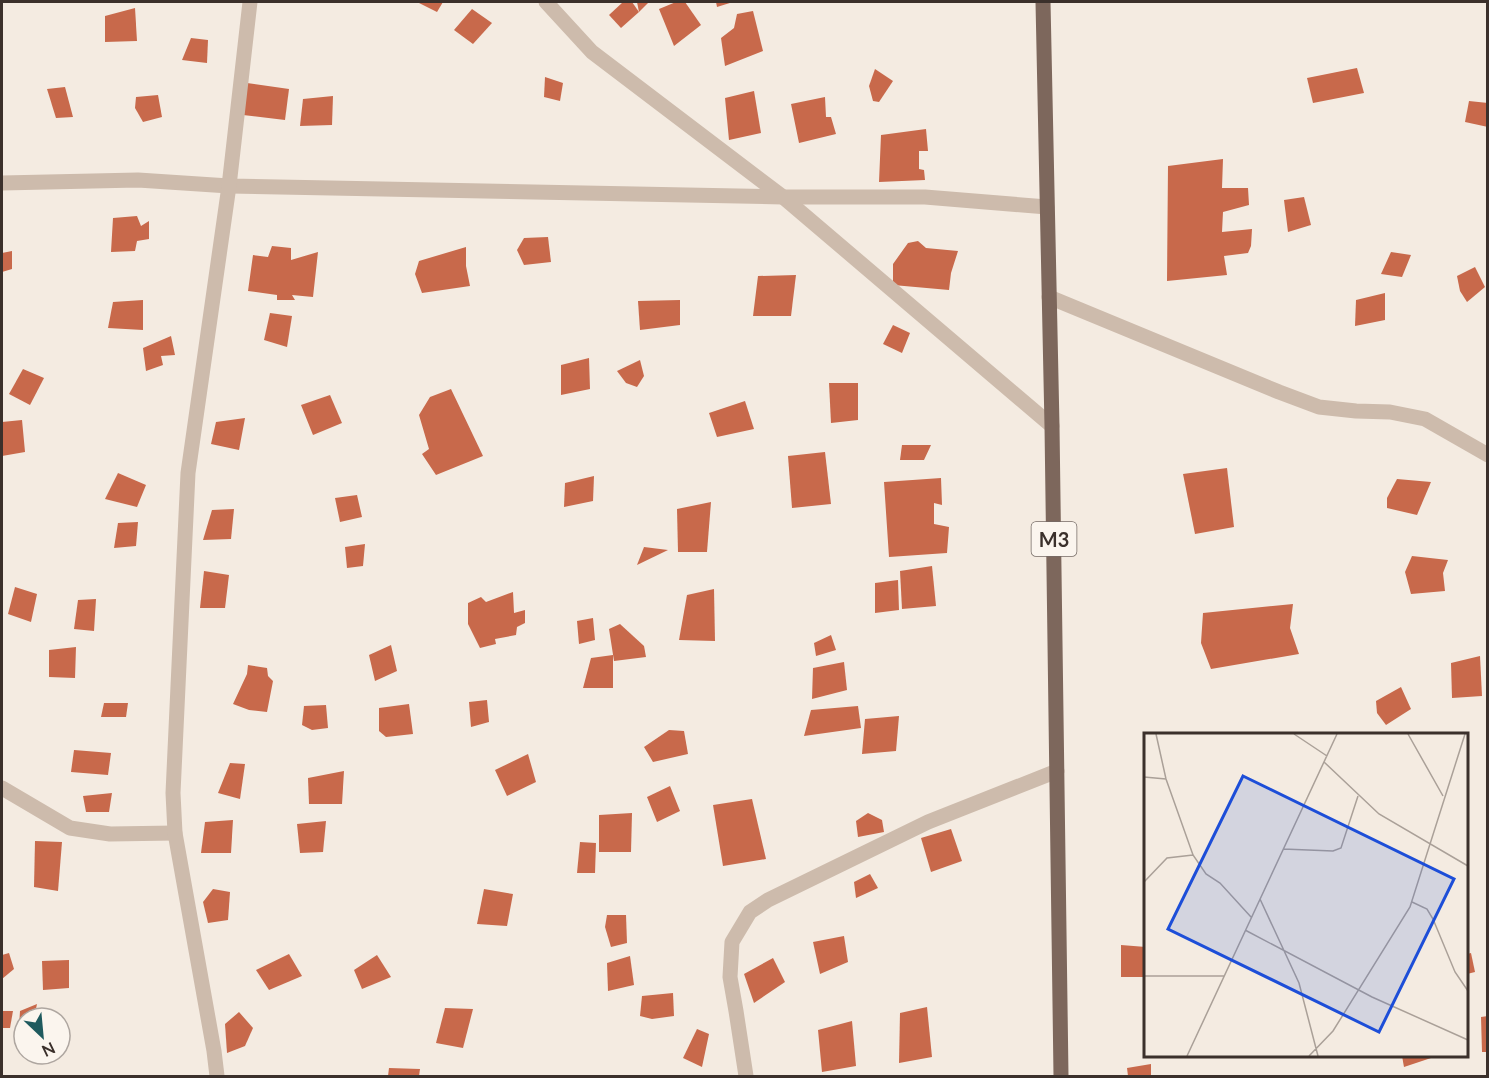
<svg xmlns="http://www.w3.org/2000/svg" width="1489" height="1078" font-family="Lato,sans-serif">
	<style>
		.building { fill: #c8694b }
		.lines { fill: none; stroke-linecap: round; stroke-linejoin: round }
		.street { stroke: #cdbbac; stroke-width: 15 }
		.primary { stroke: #7d675c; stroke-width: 15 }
		.labels { text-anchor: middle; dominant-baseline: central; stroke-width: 4.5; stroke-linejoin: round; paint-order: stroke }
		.shield { fill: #fbf5ee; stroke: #756b66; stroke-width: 1.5 }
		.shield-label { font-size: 20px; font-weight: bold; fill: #3b302b }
		.inset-road { fill: none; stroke: #aaa098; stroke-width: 1.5 }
		.view { fill: #1d4ed8; fill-opacity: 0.15; stroke: #1d4ed8; stroke-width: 3 }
		.inset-edge { fill: none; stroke: #3b302b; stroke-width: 3 }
	</style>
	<rect width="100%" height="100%" fill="#f4ebe1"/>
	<!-- building -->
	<g class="building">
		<polygon points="417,2 443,2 437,12"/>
		<polygon points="623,2 632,2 639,12 621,28 609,15"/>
		<polygon points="637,2 649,2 639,12"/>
		<polygon points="676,2 685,2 701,25 674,46 659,9"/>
		<polygon points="716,2 733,2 717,7"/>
		<polygon points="135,8 137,41 105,42 105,16"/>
		<polygon points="472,9 492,23 473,44 454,30"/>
		<polygon points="753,11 763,51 725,66 721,38 734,28 737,14"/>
		<polygon points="191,38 208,40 207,63 182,60"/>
		<polygon points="1357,68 1364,93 1313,103 1307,78"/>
		<polygon points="875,69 893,81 879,102 873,101 869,86"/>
		<polygon points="545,77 563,83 560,101 544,97"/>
		<polygon points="247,83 289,89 285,120 243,115"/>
		<polygon points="65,87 73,117 56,118 47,89"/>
		<polygon points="754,91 761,133 729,140 725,98"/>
		<polygon points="158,95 162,117 143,122 135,108 136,97"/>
		<polygon points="333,96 332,125 300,126 303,99"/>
		<polygon points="825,97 826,117 831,117 836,134 799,143 791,104"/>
		<polygon points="1469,101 1488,103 1488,127 1465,122"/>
		<polygon points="926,129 928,151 919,151 919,169 924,170 925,180 879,182 881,135"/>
		<polygon points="1223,159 1222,188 1248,188 1249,205 1223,212 1222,232 1252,229 1251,246 1248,253 1224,256 1227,275 1167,281 1168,166"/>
		<polygon points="1304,197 1311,225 1288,232 1284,200"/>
		<polygon points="137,216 141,226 149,221 149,239 137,241 135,251 111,252 113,218"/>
		<polygon points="548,237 551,262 524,265 517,250 524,238"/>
		<polygon points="918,241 926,248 958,251 951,273 949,290 893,285 893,264 908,243"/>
		<polygon points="272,246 291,248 291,260 318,252 313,297 292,295 295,300 277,300 277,295 248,291 253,255 268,257"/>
		<polygon points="466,247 466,266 470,286 422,293 415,274 419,261"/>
		<polygon points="12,251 12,269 2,272 2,253"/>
		<polygon points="1391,252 1411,255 1402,277 1381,274"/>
		<polygon points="1475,267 1485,287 1467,302 1460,291 1457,276"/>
		<polygon points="796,275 791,316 753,316 758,276"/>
		<polygon points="1385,293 1385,320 1355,326 1356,300"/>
		<polygon points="143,300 143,330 108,328 113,302"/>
		<polygon points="680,300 680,325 640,330 638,301"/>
		<polygon points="270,313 292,316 287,347 264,340"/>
		<polygon points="893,325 910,333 902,353 883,344"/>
		<polygon points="171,336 175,355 161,356 163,365 146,371 143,348"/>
		<polygon points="589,358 590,389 561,395 561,365"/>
		<polygon points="640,360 644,376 637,387 626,383 617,371"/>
		<polygon points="23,369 44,378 30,405 9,394"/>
		<polygon points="829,383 858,383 858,420 831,423"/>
		<polygon points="451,389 483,456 436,475 422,454 429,449 419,415 430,397"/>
		<polygon points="330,395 342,423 313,435 301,405"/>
		<polygon points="745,401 754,429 717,437 709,413"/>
		<polygon points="245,418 239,450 211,444 216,422"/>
		<polygon points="22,420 25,452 2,456 2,422"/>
		<polygon points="902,445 931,445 924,460 900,460"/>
		<polygon points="825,452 831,504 792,508 788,456"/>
		<polygon points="1227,468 1234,527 1195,534 1183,474"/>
		<polygon points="118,473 146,485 137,507 105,499"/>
		<polygon points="594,476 593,501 564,507 565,483"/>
		<polygon points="941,478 942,505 934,503 934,524 949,527 947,553 889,557 884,482"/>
		<polygon points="1397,479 1431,482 1417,515 1387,508 1387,498"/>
		<polygon points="357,495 362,517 340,522 335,498"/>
		<polygon points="711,502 707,552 678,552 677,509"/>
		<polygon points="234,509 231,539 203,540 212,510"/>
		<polygon points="138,522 136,546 114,548 118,523"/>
		<polygon points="365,544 363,566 347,568 345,547"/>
		<polygon points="644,547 668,550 637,565"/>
		<polygon points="1412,556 1448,560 1443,573 1445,591 1411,594 1405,572"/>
		<polygon points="932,566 936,606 902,609 900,571"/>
		<polygon points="204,571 229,575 225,608 200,608"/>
		<polygon points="898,580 899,610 875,613 875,583"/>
		<polygon points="15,587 37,594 31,622 8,614"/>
		<polygon points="714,589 715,641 679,640 687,595"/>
		<polygon points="513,592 514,613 525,610 525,623 517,627 516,635 495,639 496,644 480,648 468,624 468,603 481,597 486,602"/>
		<polygon points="96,599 94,631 74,629 78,600"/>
		<polygon points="1293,604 1290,628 1299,654 1211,669 1201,643 1203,613"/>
		<polygon points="593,618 595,640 579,644 577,621"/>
		<polygon points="620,624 644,646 646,657 614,661 609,629"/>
		<polygon points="831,635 836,650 816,656 814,643"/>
		<polygon points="391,645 397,671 375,681 369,655"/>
		<polygon points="76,647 75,678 49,677 49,650"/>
		<polygon points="613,655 613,688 583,688 591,658"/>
		<polygon points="1480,656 1482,696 1452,698 1451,663"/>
		<polygon points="844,662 847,690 812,699 813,668"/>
		<polygon points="248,665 267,668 268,676 273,681 267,712 249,710 233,704 247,674"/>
		<polygon points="1401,687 1411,709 1386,725 1377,713 1376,701"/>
		<polygon points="487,700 489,722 471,727 469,702"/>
		<polygon points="104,703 128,703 126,717 101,717"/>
		<polygon points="409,704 413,734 386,737 379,731 379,708"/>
		<polygon points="326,705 328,728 312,730 302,725 304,706"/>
		<polygon points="858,706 861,728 804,736 811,710"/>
		<polygon points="899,716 896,751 862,754 865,719"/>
		<polygon points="669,730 684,731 688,754 653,762 644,747"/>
		<polygon points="74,750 111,753 108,775 71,772"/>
		<polygon points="528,754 536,782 507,796 495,770"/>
		<polygon points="230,763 245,764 240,799 218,793"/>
		<polygon points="344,771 342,804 309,804 308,778"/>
		<polygon points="670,786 680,811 657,822 647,797"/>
		<polygon points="112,793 109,812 86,812 83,796"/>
		<polygon points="752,799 766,859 723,866 713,805"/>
		<polygon points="632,813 631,852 599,852 599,815"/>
		<polygon points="868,813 882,820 884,832 858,837 856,821"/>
		<polygon points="233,820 231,853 201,853 205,822"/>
		<polygon points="326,821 323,852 300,853 297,824"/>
		<polygon points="951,829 962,861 931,872 921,838"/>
		<polygon points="35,841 62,842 58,891 34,887"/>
		<polygon points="580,842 596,843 595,873 577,873"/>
		<polygon points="870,874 878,888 856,898 854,882"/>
		<polygon points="213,889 230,892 228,920 208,923 203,902"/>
		<polygon points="484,889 513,894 507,926 477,924"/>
		<polygon points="607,915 626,915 627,943 611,947 605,927"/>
		<polygon points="844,936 848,962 820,974 813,942"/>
		<polygon points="1121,945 1146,947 1146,977 1121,977"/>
		<polygon points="9,953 14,969 2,979 2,955"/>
		<polygon points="1471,953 1475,972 1467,974 1467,954"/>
		<polygon points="289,954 302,976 269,990 256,970"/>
		<polygon points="377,955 391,977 362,989 354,970"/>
		<polygon points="630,956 634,985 608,991 607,963"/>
		<polygon points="773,958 785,982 754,1003 744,974"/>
		<polygon points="69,960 69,988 43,990 42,961"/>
		<polygon points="673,993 674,1016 652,1019 640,1016 642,996"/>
		<polygon points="37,1004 34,1018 24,1018 24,1027 19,1027 20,1011"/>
		<polygon points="927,1007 932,1057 899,1063 900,1013"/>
		<polygon points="445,1008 473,1009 463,1048 436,1043"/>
		<polygon points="2,1011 13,1011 10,1028 2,1028"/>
		<polygon points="239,1012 253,1028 245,1046 227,1053 225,1024"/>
		<polygon points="1488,1016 1488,1052 1482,1052 1481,1017"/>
		<polygon points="852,1021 856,1066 822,1072 818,1030"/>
		<polygon points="697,1029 709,1034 702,1067 683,1058"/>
		<polygon points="1402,1056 1437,1056 1404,1067"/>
		<polygon points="1151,1064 1151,1076 1128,1076 1127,1068"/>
		<polygon points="389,1068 420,1069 419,1076 388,1076"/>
	</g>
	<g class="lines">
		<!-- street -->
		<g class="street">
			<polyline points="546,2 592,52 783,197 1052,426"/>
			<polyline points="2,183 138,180 229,186 783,197 925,197 1047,207"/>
			<polyline points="1049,297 1279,392 1319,407 1356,411 1390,412 1425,419 1488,455"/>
			<polyline points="2,788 70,828 110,834 175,833"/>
			<polyline points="217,1076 214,1051 175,833 173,793 188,473 229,186 250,2"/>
			<polyline points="746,1076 736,1011 730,977 732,942 750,912 768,900 928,822 1057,771"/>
		</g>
		<!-- primary -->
		<polyline class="primary" points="1043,2 1052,426 1061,1076"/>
	</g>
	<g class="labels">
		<!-- shield labels -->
		<rect class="shield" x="1031.5" y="522" width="45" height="34" rx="4.5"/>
		<g class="shield-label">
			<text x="1054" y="539">M3</text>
		</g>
	</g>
	<!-- overview -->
	<g transform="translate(1144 733)">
		<rect width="324" height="324" fill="#f4ebe1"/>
		<path class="inset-road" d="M12,1L22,46L49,122L62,141L76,150L107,184M150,1L183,23M264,1L299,63M180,29L235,81L324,133M0,44L22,46M139,116L189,118L197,115L214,63M0,149L23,125L49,122M116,166L155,250L174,323M268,169L283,176L289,186L311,239L324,258M101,197L228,264L324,307M0,243H80M43,323L193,1M165,323L189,298L266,174L321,1"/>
		<path class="view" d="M99,43L310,146L235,299L24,196Z"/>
		<rect width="324" height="324" class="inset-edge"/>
	</g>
	<!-- border -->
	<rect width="1489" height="1078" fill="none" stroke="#3b302b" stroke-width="6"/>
	<!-- north arrow -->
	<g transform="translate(42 1036) rotate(154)"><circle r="28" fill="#fbf5ee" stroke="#aea6a0" stroke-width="1.5"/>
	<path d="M0-4.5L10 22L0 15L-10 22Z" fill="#1f5a5e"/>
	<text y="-9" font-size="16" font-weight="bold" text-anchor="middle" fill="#3b302b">N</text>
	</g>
</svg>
